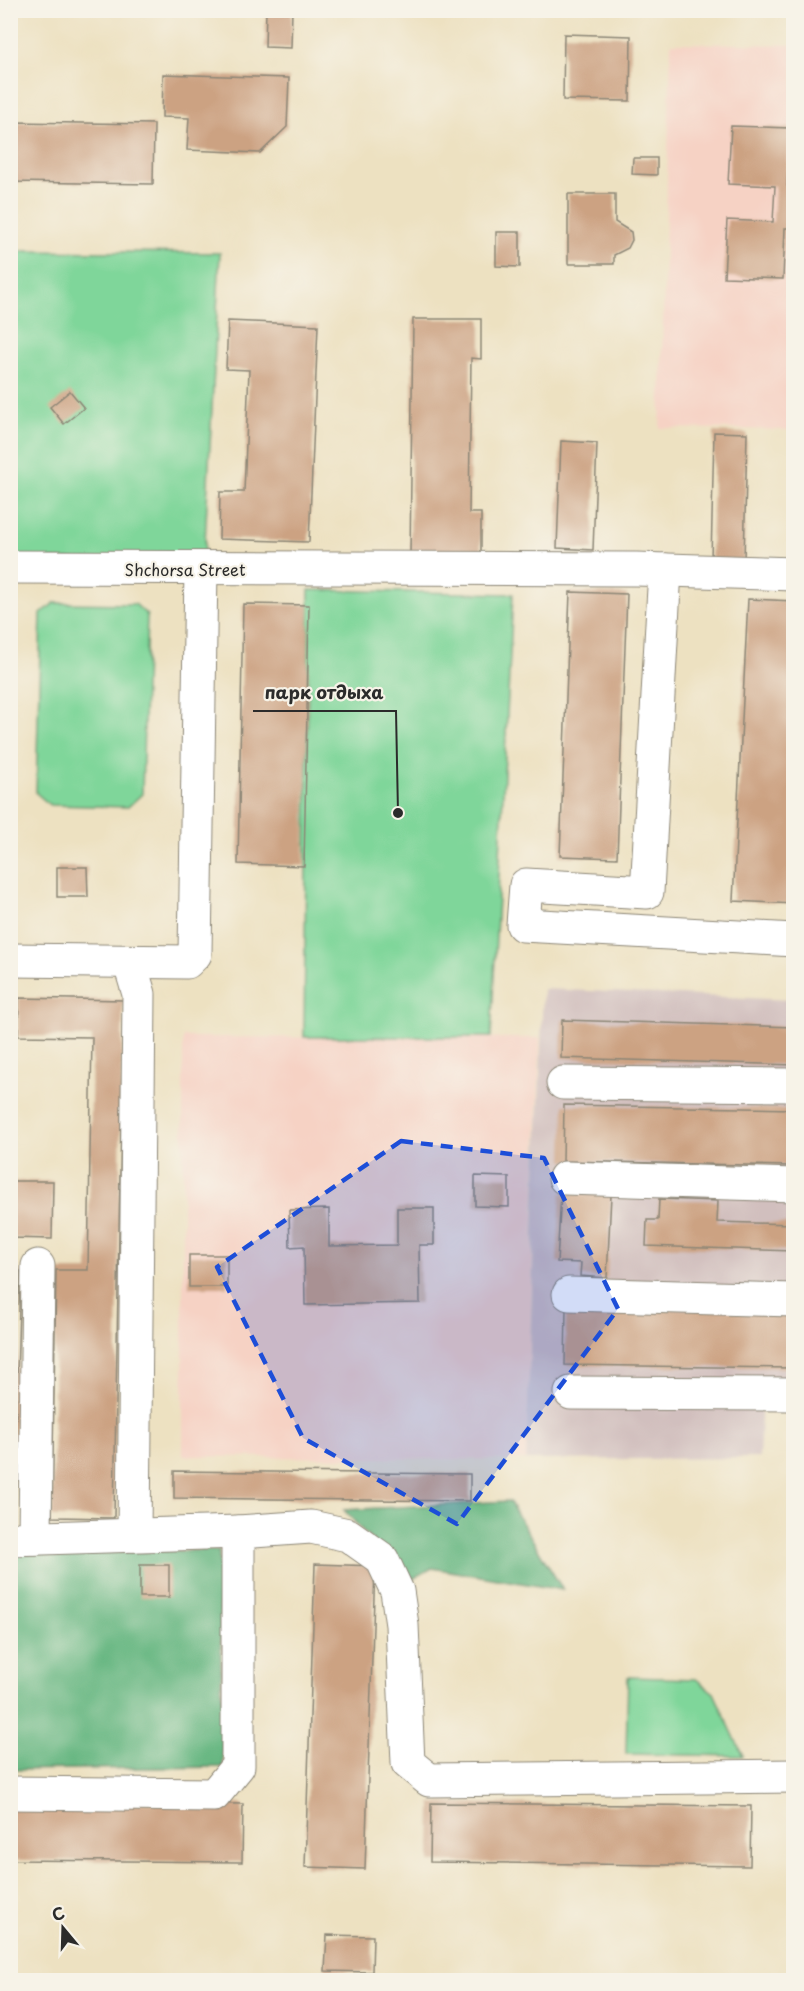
<svg xmlns="http://www.w3.org/2000/svg" width="804" height="1991" font-family="'Playpen Sans',sans-serif">
	<style>
		.built { fill: #f6d2c4 }
		.industrial { fill: #d1bfbe }
		.green { fill: #7fd69a; stroke: #558062; stroke-width: 1.5 }
		.forest { fill: #67b782; stroke: #497156; stroke-width: 1.5 }
		.building { fill: #cca282 }
		.lines { fill: none; stroke-linecap: round; stroke-linejoin: round }
		.minor-casing { stroke: #8c8676; stroke-width: 35 }
		.minor { stroke: #fff; stroke-width: 33 }
		.marked { fill: #1d4ed8; fill-opacity: 0.2; stroke: #1d4ed8; stroke-width: 4.5; stroke-dasharray: 12 8; stroke-linejoin: round }
		.labels { text-anchor: middle; dominant-baseline: central; stroke-width: 4.5; stroke-linejoin: round; paint-order: stroke }
		.street-label { font-size: 16px; fill: #2b2b2b; stroke: #f7f3e8 }
		.leader { fill: none; stroke: #2b2b2b; stroke-width: 2 }
		.callout-dot { fill: #2b2b2b; stroke: #f7f3e8; stroke-width: 2 }
		.callout-label { font-size: 18px; text-anchor: middle; font-weight: bold; fill: #2b2b2b; stroke: #f7f3e8; stroke-width: 4.5; stroke-linejoin: round; paint-order: stroke }
	</style>
	<rect width="100%" height="100%" fill="#f7f3e8"/>
	<filter id="ink" filterUnits="userSpaceOnUse"><feTurbulence type="fractalNoise" baseFrequency=".0167" numOctaves="2"/><feDisplacementMap in="SourceGraphic" scale="12" xChannelSelector="R" yChannelSelector="G"/><feConvolveMatrix kernelMatrix="1 2 1 2 8 2 1 2 1" color-interpolation-filters="sRGB"/></filter>
	<filter id="wash" filterUnits="userSpaceOnUse"><feTurbulence type="fractalNoise" baseFrequency=".008" numOctaves="4" result="noise"/><feDisplacementMap in="SourceGraphic" scale="24" xChannelSelector="R" yChannelSelector="G"/><feGaussianBlur stdDeviation="1.35" result="paint"/><feColorMatrix in="noise" values="0 0 0 0 0 0 0 0 0 0 0 0 0 0 0 0 0 1.4 0 .05"/><feComposite in="paint" operator="in"/></filter>
	<g filter="url(#wash)">
		<rect width="100%" height="100%" fill="#ede1c1"/>
		<!-- built -->
		<g class="built">
			<polygon points="671,43 793,45 793,430 660,428"/>
			<polygon points="183,1037 540,1038 526,1460 183,1456"/>
		</g>
		<!-- industrial -->
		<polygon class="industrial" points="543,989 793,1000 793,1401 762,1400 759,1458 526,1460"/>
		<!-- green -->
		<g class="green">
			<polygon points="11,251 220,253 204,561 11,559"/>
			<polygon points="309,590 513,594 491,1037 304,1037"/>
			<polygon points="54,603 135,604 147,615 142,794 128,807 50,805 36,793 41,614"/>
			<polygon points="628,1677 696,1679 714,1693 743,1756 626,1754"/>
		</g>
		<!-- forest -->
		<g class="forest">
			<polygon points="509,1501 563,1590 432,1568 409,1581 344,1510"/>
			<polygon points="219,1550 223,1767 11,1770 10,1554"/>
		</g>
		<g id="blocks">
			<!-- building -->
			<g class="building">
				<polygon points="119,10 146,10 145,15 118,14"/>
				<polygon points="266,10 292,10 291,48 265,47"/>
				<polygon points="564,34 631,36 630,101 563,100"/>
				<polygon points="163,74 289,78 287,127 260,153 187,150 189,118 162,117"/>
				<polygon points="10,122 154,124 153,184 10,182"/>
				<polygon points="731,126 790,128 787,186 794,187 794,228 785,228 783,279 724,277 727,220 773,222 775,186 728,184"/>
				<polygon points="633,158 657,158 657,175 632,174"/>
				<polygon points="568,194 615,194 615,222 631,232 632,240 628,248 614,255 614,264 568,264"/>
				<polygon points="496,232 520,232 520,267 496,266"/>
				<polygon points="413,319 481,319 481,359 471,358 469,513 481,513 481,556 410,556"/>
				<polygon points="228,321 318,325 309,542 219,539 220,492 244,492 249,370 226,369"/>
				<polygon points="70,391 84,408 64,424 50,407"/>
				<polygon points="714,432 747,433 744,561 711,560"/>
				<polygon points="561,441 597,443 593,550 557,548"/>
				<polygon points="570,592 627,594 617,858 560,856"/>
				<polygon points="748,599 794,601 794,904 733,901"/>
				<polygon points="243,604 309,605 304,866 238,864"/>
				<polygon points="57,867 87,867 88,897 57,897"/>
				<polygon points="19,998 123,1000 114,1518 52,1517 56,1270 88,1270 92,1037 18,1036"/>
				<polygon points="562,1020 794,1027 794,1065 561,1058"/>
				<polygon points="564,1105 794,1109 794,1166 563,1161"/>
				<polygon points="475,1176 509,1177 509,1207 475,1206"/>
				<polygon points="10,1181 53,1181 52,1239 10,1238"/>
				<polygon points="561,1193 611,1195 607,1278 580,1276 581,1263 557,1262"/>
				<polygon points="659,1199 718,1201 717,1222 794,1224 794,1251 646,1246 647,1220 658,1220"/>
				<polygon points="397,1208 434,1208 434,1245 419,1245 420,1303 305,1305 304,1246 290,1247 289,1210 329,1209 329,1246 397,1245"/>
				<rect x="189" y="1255" width="38" height="32"/>
				<polygon points="10,1270 20,1271 13,1521 10,1521"/>
				<polygon points="566,1307 794,1311 794,1368 565,1365"/>
				<polygon points="174,1471 470,1474 470,1501 174,1498"/>
				<polygon points="315,1564 375,1566 365,1869 305,1867"/>
				<rect x="140" y="1565" width="29" height="32"/>
				<polygon points="10,1801 243,1804 242,1862 10,1860"/>
				<polygon points="431,1803 751,1806 750,1866 430,1862"/>
				<polygon points="327,1935 373,1936 372,1972 325,1971"/>
			</g>
		</g>
	</g>
	<g filter="url(#ink)">
		<use href="#blocks" fill-opacity="0" stroke="#8c8676" stroke-width="1.5"/>
		<g class="lines">
			<defs>
				<g id="minor">
					<polyline points="10,567 636,569 794,574"/>
					<polyline points="665,570 647,892 526,885 523,925 794,940"/>
					<polyline points="10,960 187,962 195,954 201,569"/>
					<polyline points="130,964 139,994 134,1535"/>
					<polyline points="563,1083 794,1085"/>
					<polyline points="565,1178 794,1185"/>
					<polyline points="569,1294 794,1300"/>
					<polyline points="571,1393 794,1394"/>
					<polyline points="35,1538 38,1266"/>
					<polyline points="10,1539 238,1532"/>
					<polyline points="10,1793 214,1795 238,1766 238,1532 311,1527 348,1535 382,1559 397,1591 402,1625 408,1763 429,1780 794,1776"/>
				</g>
			</defs>
			<!-- minor casing -->
			<use href="#minor" class="minor-casing"/>
			<!-- minor -->
			<use href="#minor" class="minor"/>
		</g>
	</g>
	<!-- marked area -->
	<path class="marked" d="M401,1141L544,1158L618,1309L457,1524L303,1438L217,1267Z"/>
	<g class="labels">
		<!-- street labels -->
		<g class="street-label">
			<text x="185" y="569">Shchorsa Street</text>
		</g>
	</g>
	<!-- callouts -->
	<path class="leader" d="M398 813L396 711H253"/>
	<circle class="callout-dot" cx="398" cy="813" r="6"/>
	<g class="callout-label">
		<text x="324" y="699">парк отдыха</text>
	</g>
	<!-- margin -->
	<rect width="804" height="1991" fill="none" stroke="#f7f3e8" stroke-width="36"/>
	<!-- north arrow -->
	<g transform="translate(63 1928) rotate(341)" stroke="#f7f3e8" stroke-width="4.5" paint-order="stroke">
	<path d="M0-4.5L10 22L0 15L-10 22Z" fill="#2b2b2b"/>
	<text y="-9" font-size="16" font-weight="bold" text-anchor="middle" fill="#2b2b2b">С</text>
	</g>
</svg>
